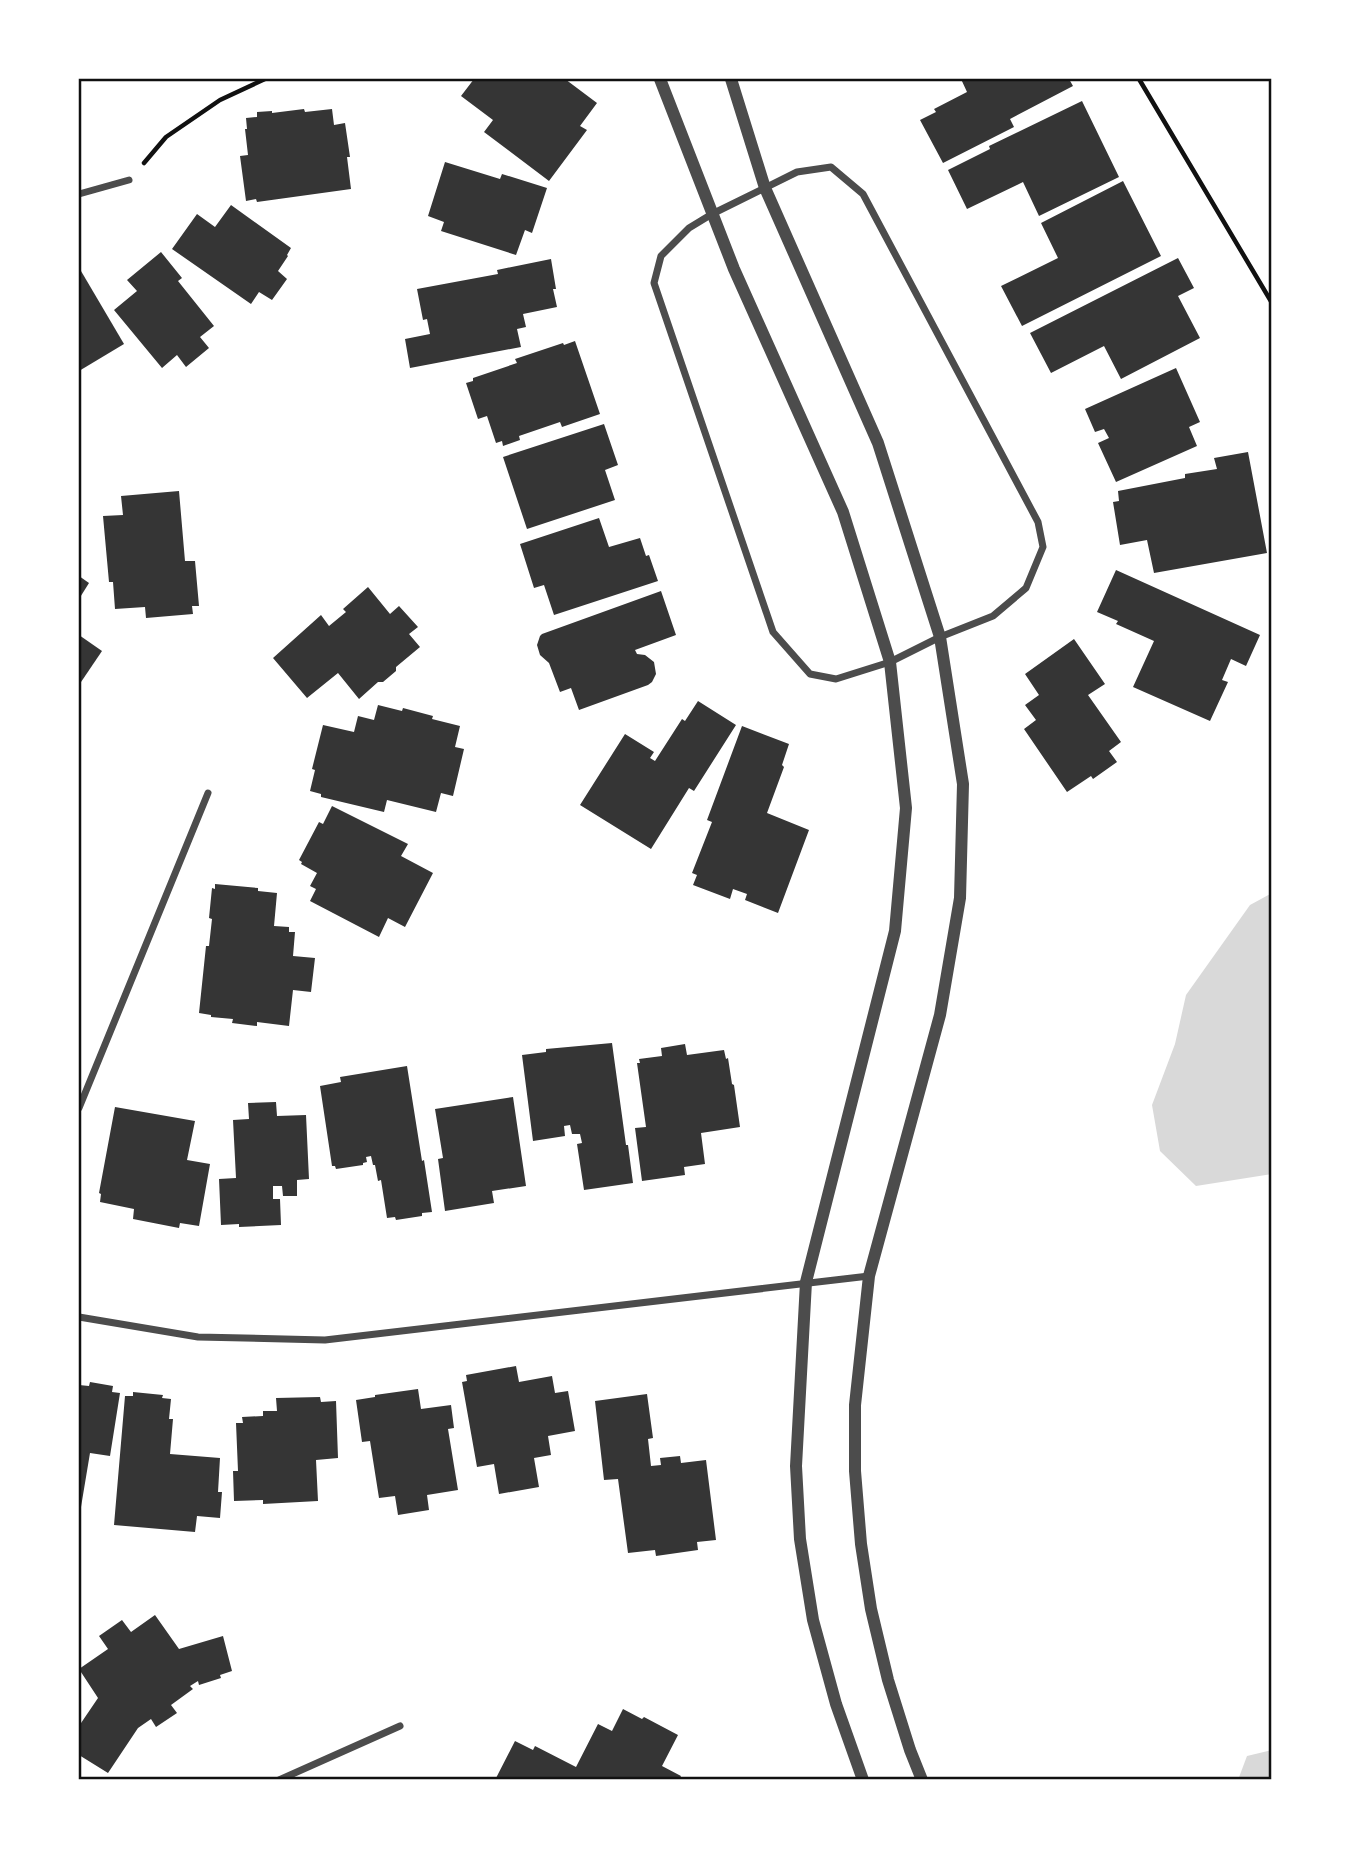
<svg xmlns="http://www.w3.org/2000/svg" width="1351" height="1859" font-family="'PT Sans Narrow',sans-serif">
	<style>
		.water { fill: #d9d9d9 }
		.building { fill: #353535 }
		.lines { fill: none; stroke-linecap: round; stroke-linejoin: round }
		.path { stroke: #111; stroke-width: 4.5 }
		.minor { stroke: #4c4c4c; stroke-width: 7 }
		.tertiary { stroke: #4c4c4c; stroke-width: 12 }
		.neatline { fill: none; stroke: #111; stroke-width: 2.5 }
	</style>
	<rect width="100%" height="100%" fill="#fff"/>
	<!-- water -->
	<g class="water">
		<polygon points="1272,893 1272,1174 1196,1186 1160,1151 1152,1105 1175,1044 1186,995 1250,905"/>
		<polygon points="1272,1750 1272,1780 1238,1780 1247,1756"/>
	</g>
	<!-- building -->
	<g class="building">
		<polygon points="474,79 565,79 597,103 580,126 587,130 549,181 484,132 493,120 461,96"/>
		<polygon points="961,79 1069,79 1073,86 1010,119 1014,127 943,163 920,120 936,112 934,109 967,92"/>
		<polygon points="1082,101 1119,177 1039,216 1023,182 967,209 948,170 990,149 989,146"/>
		<polygon points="304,109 305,112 332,109 334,125 345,123 350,157 347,157 351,189 257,202 256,199 246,201 240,156 248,155 245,129 247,129 246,118 257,117 257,112 272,111 272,113"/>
		<polygon points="445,162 500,179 502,174 547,188 532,233 525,230 516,255 441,231 444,222 428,216"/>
		<polygon points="1123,181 1161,256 1022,326 1001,286 1058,258 1041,223"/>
		<polygon points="231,205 291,248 287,255 288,256 278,271 287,279 272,300 259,292 251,304 172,249 197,214 215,227"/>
		<polygon points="161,252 182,278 178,281 214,326 200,337 209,348 186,367 177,355 162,368 114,310 137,291 127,280"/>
		<polygon points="1178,258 1194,288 1178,296 1200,338 1121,379 1104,346 1051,373 1030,333"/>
		<polygon points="551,259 556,289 553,289 557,307 523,314 526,327 517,329 521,347 410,368 405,339 430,334 427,319 423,320 417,289 498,274 497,270"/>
		<polygon points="81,271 124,344 79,371 79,272"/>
		<polygon points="575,341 600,414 562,427 560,422 519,436 520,440 503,446 502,441 496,443 487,416 478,419 466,383 473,381 473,378 517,363 515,359 563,343 564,345"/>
		<polygon points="1176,368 1200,422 1189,427 1197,446 1116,482 1098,443 1109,438 1104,429 1095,432 1085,409"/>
		<polygon points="604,424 618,465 605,470 615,500 527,529 503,457"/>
		<polygon points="1248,452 1267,553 1154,573 1147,540 1120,545 1113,502 1119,501 1118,491 1185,478 1185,474 1217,469 1214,458"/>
		<polygon points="179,491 185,561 195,561 199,606 192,606 193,614 146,618 145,607 115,609 113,582 109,582 103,516 123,515 121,496"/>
		<polygon points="599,518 609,547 640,538 646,556 649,555 658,581 554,615 544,585 534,588 520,544"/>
		<polygon points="1116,570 1260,635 1246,666 1231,659 1222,680 1228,682 1210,721 1133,687 1154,641 1116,624 1118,621 1097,612"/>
		<polygon points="79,576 89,583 79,599"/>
		<polygon points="368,587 390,614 399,606 418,627 409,634 420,647 396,667 396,671 383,682 378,682 359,699 338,673 307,698 273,658 321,615 329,626 346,612 343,609"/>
		<polygon points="661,591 676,635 635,650 637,654 645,655 654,662 656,674 652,682 648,685 579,710 571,688 560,692 549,663 540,655 537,645 540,636 542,634"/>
		<polygon points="79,635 102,651 79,685"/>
		<polygon points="1074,639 1105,684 1088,695 1121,742 1109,751 1117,762 1093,779 1091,776 1067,792 1024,729 1036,720 1025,705 1039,695 1025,674"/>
		<polygon points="698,701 736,725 694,791 689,788 651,849 580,805 625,734 654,752 650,758 655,761 682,719 685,721"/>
		<polygon points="378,705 402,711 403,708 433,716 432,719 460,726 455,747 464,749 453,796 441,793 436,812 387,800 384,812 321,797 321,794 310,791 315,770 312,769 323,725 354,732 358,716 374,720"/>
		<polygon points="742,726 789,744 782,765 784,767 767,813 809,830 778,913 745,900 747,894 733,889 730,899 693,885 697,875 692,873 712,822 707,820"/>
		<polygon points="332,806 408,844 401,856 433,873 405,927 388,918 379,937 310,901 316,889 310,886 317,873 301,864 302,862 299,860 319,822 323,824"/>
		<polygon points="215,884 258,888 258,891 277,893 274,926 289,927 289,932 295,932 293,956 315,958 311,992 293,990 289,1026 257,1022 257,1026 232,1023 233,1019 211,1017 211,1015 199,1013 206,946 209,946 212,919 209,918 212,888 215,889"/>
		<polygon points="612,1043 626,1145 628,1145 633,1183 584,1190 577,1144 582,1143 580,1134 572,1134 570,1125 564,1126 565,1136 533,1141 522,1055 546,1052 546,1049"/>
		<polygon points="685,1044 687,1055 724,1050 726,1059 728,1058 732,1084 734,1085 740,1127 701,1133 705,1164 684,1167 685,1175 642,1181 635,1128 646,1127 637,1063 640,1063 639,1059 662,1056 661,1048"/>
		<polygon points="407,1066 422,1161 424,1160 432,1212 422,1213 422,1216 396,1220 395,1217 387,1218 381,1180 378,1181 375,1165 373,1165 371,1156 366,1157 367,1162 363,1163 363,1165 336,1169 335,1166 332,1166 320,1086 341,1082 340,1077"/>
		<polygon points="513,1097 526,1186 492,1191 494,1203 445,1211 438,1159 443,1158 435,1109"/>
		<polygon points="276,1102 277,1116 306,1115 309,1179 297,1180 297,1196 283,1196 282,1186 273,1186 273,1199 280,1199 281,1225 239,1227 239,1224 221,1225 219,1179 236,1178 233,1120 249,1119 248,1103"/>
		<polygon points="115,1107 195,1121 187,1160 210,1164 199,1226 180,1223 179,1228 133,1219 134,1209 100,1202 101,1194 99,1193"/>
		<polygon points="516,1366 519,1382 552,1376 555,1393 568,1391 575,1431 548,1436 551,1455 534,1458 539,1487 499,1494 494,1464 477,1467 462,1382 467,1381 466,1375"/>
		<polygon points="90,1382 113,1386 112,1392 120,1393 110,1456 90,1453 80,1513 79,1513 79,1385 89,1386"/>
		<polygon points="418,1389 421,1409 451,1405 454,1428 448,1429 458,1490 427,1495 429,1510 398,1515 395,1496 379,1498 370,1441 362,1442 356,1400 375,1397 375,1395"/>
		<polygon points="133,1392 163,1395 162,1398 171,1399 169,1419 173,1419 170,1454 220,1458 218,1492 222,1492 220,1518 197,1516 195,1532 114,1525 125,1396 133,1396"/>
		<polygon points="647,1394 653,1438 648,1439 651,1466 661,1465 660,1458 680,1456 681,1463 706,1460 716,1540 697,1542 698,1550 656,1556 655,1550 628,1553 618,1479 604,1480 595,1401"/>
		<polygon points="320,1397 321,1402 336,1401 338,1458 316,1460 318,1501 263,1504 263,1500 234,1501 233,1471 238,1471 236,1423 243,1423 242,1417 263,1416 263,1411 277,1411 276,1398"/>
		<polygon points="155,1615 179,1649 223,1636 232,1671 220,1675 221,1678 199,1685 198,1681 190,1686 193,1689 171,1705 177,1713 156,1727 151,1719 138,1728 108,1773 79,1755 79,1726 98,1698 79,1669 108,1649 99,1636 122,1620 131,1632"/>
		<polygon points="623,1709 642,1719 644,1717 678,1735 662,1766 681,1776 679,1780 495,1780 515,1741 533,1750 535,1746 576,1767 598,1724 612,1731"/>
	</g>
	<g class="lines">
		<!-- path -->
		<g class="path">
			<polyline points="1139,79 1272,303"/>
			<polyline points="144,163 166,137 220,100 265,79"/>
		</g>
		<!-- minor -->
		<g class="minor">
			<polygon points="831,167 863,194 1038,522 1043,547 1026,588 993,616 940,637 890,662 836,679 810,674 773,632 654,283 661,256 689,228 712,214 797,172"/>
			<polyline points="79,194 129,180"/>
			<polyline points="79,1108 208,793"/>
			<polyline points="79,1317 198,1337 325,1340 869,1276"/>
			<polyline points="279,1780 400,1726"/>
		</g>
		<!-- tertiary -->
		<g class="tertiary">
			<polyline points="660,79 734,269 843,512 890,662 906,808 895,931 806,1282 796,1466 800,1539 813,1620 836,1704 863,1780"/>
			<polyline points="731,79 765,188 878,443 940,637 963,784 960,898 940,1015 869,1276 855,1405 855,1471 861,1544 871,1609 888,1680 910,1750 922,1780"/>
		</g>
	</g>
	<!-- border -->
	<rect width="1351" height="1859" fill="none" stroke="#ffffff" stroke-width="161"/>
	<rect x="80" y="80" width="1190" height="1698" class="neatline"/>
</svg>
